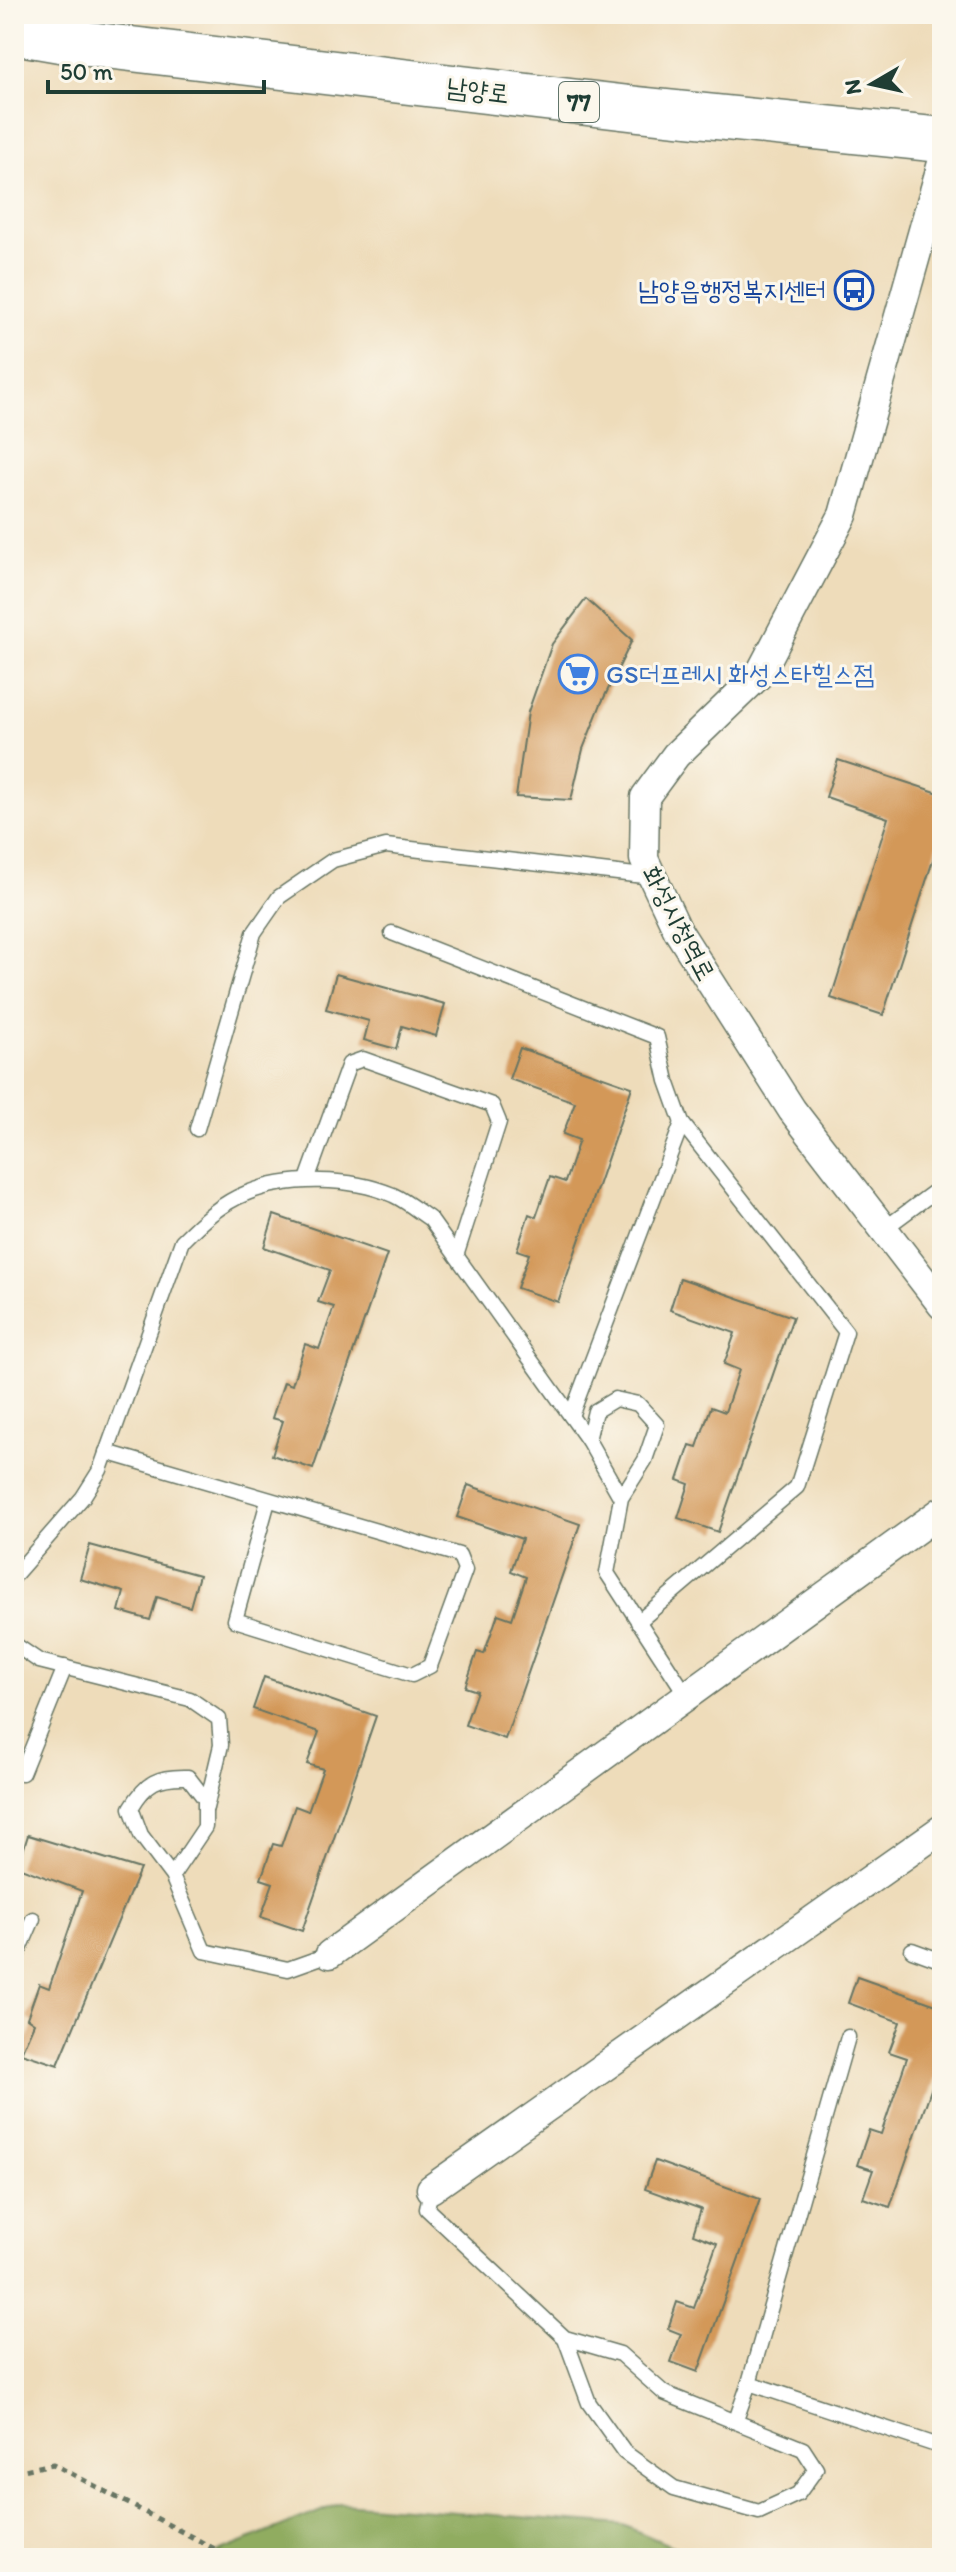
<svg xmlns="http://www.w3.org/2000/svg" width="956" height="2572" font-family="Itim,'Poor Story',sans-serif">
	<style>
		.forest { fill: #90ac60; stroke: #58744a; stroke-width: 2 }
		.building { fill: #d39859 }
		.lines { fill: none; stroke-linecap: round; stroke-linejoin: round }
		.lane-casing { stroke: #677563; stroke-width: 17 }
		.street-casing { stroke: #677563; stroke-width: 31 }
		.primary-casing { stroke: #677563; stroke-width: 47 }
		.path { stroke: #677563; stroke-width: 5; stroke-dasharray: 6 6; stroke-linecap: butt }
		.lane { stroke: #fff; stroke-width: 14 }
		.street { stroke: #fff; stroke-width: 28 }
		.primary { stroke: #fff; stroke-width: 44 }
		.labels { text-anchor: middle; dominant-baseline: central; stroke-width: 6; stroke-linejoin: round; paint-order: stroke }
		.shield { fill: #fbf7ec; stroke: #61756b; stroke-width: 2 }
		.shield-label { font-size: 24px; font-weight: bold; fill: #1f3d34 }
		.street-label { font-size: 26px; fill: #1f3d34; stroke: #fbf7ec }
		.transit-label { font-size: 26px; fill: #164399; stroke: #fbf7ec; text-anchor: end }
		.shop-label { font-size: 26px; fill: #366cbe; stroke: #fbf7ec; text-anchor: start }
	</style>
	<rect width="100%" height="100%" fill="#fbf7ec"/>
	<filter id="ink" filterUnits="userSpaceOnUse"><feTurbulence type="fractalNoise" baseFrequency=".0125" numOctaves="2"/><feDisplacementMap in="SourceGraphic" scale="16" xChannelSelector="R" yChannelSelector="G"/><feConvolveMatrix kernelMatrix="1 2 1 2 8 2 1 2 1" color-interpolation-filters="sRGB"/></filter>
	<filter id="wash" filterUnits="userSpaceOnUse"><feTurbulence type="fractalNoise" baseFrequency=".006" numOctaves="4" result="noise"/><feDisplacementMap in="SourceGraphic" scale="32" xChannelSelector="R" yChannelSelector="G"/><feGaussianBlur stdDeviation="1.8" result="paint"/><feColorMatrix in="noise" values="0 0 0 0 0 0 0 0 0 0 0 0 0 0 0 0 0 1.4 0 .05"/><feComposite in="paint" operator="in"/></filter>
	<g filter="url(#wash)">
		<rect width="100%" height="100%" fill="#eedcba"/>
		<!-- forest -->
		<polygon class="forest" points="341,2503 623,2525 699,2558 204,2558"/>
		<g id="blocks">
			<!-- building -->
			<g class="building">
				<polygon points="586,599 632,640 601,704 583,749 571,800 516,797 528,712 552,644"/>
				<polygon points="838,760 942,794 942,832 883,1015 831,998 888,818 826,797"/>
				<polygon points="336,974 445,1004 436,1036 402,1026 396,1049 364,1040 369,1021 326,1009"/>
				<polygon points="520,1048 632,1087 558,1302 517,1288 529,1254 517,1250 529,1214 536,1217 550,1177 565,1182 579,1140 563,1134 575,1102 509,1079"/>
				<polygon points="274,1215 387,1254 313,1469 272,1455 283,1421 272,1418 284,1382 292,1385 305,1344 319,1349 334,1307 318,1302 330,1270 264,1247"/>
				<polygon points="680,1278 793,1317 718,1532 678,1518 689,1484 678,1480 690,1445 697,1447 711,1407 725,1412 739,1370 724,1364 735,1333 670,1310"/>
				<polygon points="468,1485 580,1524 505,1739 465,1725 477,1691 465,1687 477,1652 484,1654 498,1614 512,1619 526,1577 511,1571 522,1539 457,1517"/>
				<polygon points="90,1545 199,1575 190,1607 157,1597 150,1620 119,1611 124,1592 80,1579"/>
				<polygon points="264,1677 376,1716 302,1931 261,1917 273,1883 261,1879 273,1844 281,1846 295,1806 308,1811 323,1769 307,1764 319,1732 253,1709"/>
				<polygon points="28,1835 140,1869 58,2065 21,2053 34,2023 27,2018 39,1984 49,1988 82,1891 18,1867"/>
				<polygon points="857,1977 942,2007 942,2058 890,2207 863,2198 873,2170 857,2165 869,2130 881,2134 907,2058 889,2052 900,2022 848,2003"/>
				<polygon points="655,2161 760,2199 698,2372 671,2362 681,2334 668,2329 677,2302 694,2308 717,2243 693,2234 701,2209 645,2189"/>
			</g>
		</g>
	</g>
	<g filter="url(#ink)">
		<use href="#blocks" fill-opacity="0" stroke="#677563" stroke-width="2"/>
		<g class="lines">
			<defs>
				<g id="lane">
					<polyline points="392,933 657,1037 667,1081 682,1123 846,1332 797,1487 638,1622"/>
					<polyline points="197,1129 254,933 279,897 333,860 386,846 652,877"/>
					<polyline points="307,1180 349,1064 363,1059 492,1105 499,1122 457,1253"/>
					<polyline points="884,1229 942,1186"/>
					<polyline points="571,1416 682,1123"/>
					<polyline points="106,1452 459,1555 465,1570 430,1666 412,1675 235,1620 268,1501"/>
					<polyline points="621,1498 645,1460 657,1425 638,1404 615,1399 595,1411 588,1440 621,1498 607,1573 687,1696"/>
					<path d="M14,1576L83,1497L100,1470L182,1241C201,1222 221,1203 247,1193C289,1176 351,1177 393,1195C406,1201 418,1211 430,1219L588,1440"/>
					<polyline points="14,1644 39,1661 190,1699 219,1719 221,1745 206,1808"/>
					<polyline points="22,1773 65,1667"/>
					<path d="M172,1876L205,1827V1799L188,1777C158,1776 146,1782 131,1808L141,1835L172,1876L204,1951L288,1969L330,1954"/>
					<polyline points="912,1950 942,1961"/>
					<polyline points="14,1963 33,1919"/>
					<polyline points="431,2189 427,2209 565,2338 589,2403 624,2452 674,2488 759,2512 798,2494 816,2469 803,2449 664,2393 620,2354 565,2338"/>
					<polyline points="749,2383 848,2037"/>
					<polyline points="736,2420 749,2383 942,2447"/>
				</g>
				<g id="street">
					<polyline points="942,163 843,515 759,675 676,755 645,797 644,859 678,931 792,1110 942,1305"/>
					<polyline points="330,1954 942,1511"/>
					<polyline points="431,2189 942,1829"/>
				</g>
				<polyline id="primary" points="14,32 72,42 638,109 942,140"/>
			</defs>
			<!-- lane casing -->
			<use href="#lane" class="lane-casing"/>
			<!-- street casing -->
			<use href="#street" class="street-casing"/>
			<!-- primary casing -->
			<use href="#primary" class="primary-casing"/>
			<!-- path -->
			<polyline class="path" points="14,2472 53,2464 232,2558"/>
			<!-- lane -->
			<use href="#lane" class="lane"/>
			<!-- street -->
			<use href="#street" class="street"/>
			<!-- primary -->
			<use href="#primary" class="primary"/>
		</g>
	</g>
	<!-- icons -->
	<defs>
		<symbol id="bus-ring" viewBox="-11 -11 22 22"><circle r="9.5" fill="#fbf7ec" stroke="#1a4fb4" stroke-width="1.5"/><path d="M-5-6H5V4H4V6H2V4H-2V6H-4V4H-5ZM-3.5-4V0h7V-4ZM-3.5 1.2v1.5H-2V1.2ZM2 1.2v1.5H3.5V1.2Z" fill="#1a4fb4"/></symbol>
		<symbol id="supermarket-ring" viewBox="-11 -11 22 22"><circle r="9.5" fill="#fbf7ec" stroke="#3f7fe0" stroke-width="1.5"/><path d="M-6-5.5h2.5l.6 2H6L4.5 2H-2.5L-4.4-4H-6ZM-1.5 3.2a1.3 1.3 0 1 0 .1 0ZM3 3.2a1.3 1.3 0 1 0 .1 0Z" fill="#3f7fe0"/></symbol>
	</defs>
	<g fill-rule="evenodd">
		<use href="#bus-ring" x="832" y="268" width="44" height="44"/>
		<use href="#supermarket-ring" x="556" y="652" width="44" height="44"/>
	</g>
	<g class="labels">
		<!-- shield labels -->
		<rect class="shield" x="559" y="82" width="40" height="40" rx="6"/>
		<g class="shield-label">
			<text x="579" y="102">77</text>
		</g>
		<!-- street labels -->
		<g class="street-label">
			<text transform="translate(478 90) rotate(7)">남양로</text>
			<text transform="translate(679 923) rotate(62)">화성시청역로</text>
		</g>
		<!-- transit labels -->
		<g class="transit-label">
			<text x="826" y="290">남양읍행정복지센터</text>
		</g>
		<!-- shop labels -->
		<g class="shop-label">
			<text x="606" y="674">GS더프레시 화성스타힐스점</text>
		</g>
	</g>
	<!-- margin -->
	<rect width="956" height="2572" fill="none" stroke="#fbf7ec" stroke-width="48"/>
	<!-- north arrow -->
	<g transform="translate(872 84) rotate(261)" stroke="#fbf7ec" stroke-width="6" paint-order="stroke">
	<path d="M0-6L14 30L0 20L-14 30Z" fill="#1f3d34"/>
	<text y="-12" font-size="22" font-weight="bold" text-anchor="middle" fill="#1f3d34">N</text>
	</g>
	<!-- scale -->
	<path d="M48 80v12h216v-12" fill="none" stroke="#1f3d34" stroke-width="4"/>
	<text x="60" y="80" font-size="24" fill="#1f3d34" stroke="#fbf7ec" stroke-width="6" paint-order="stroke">50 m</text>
</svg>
